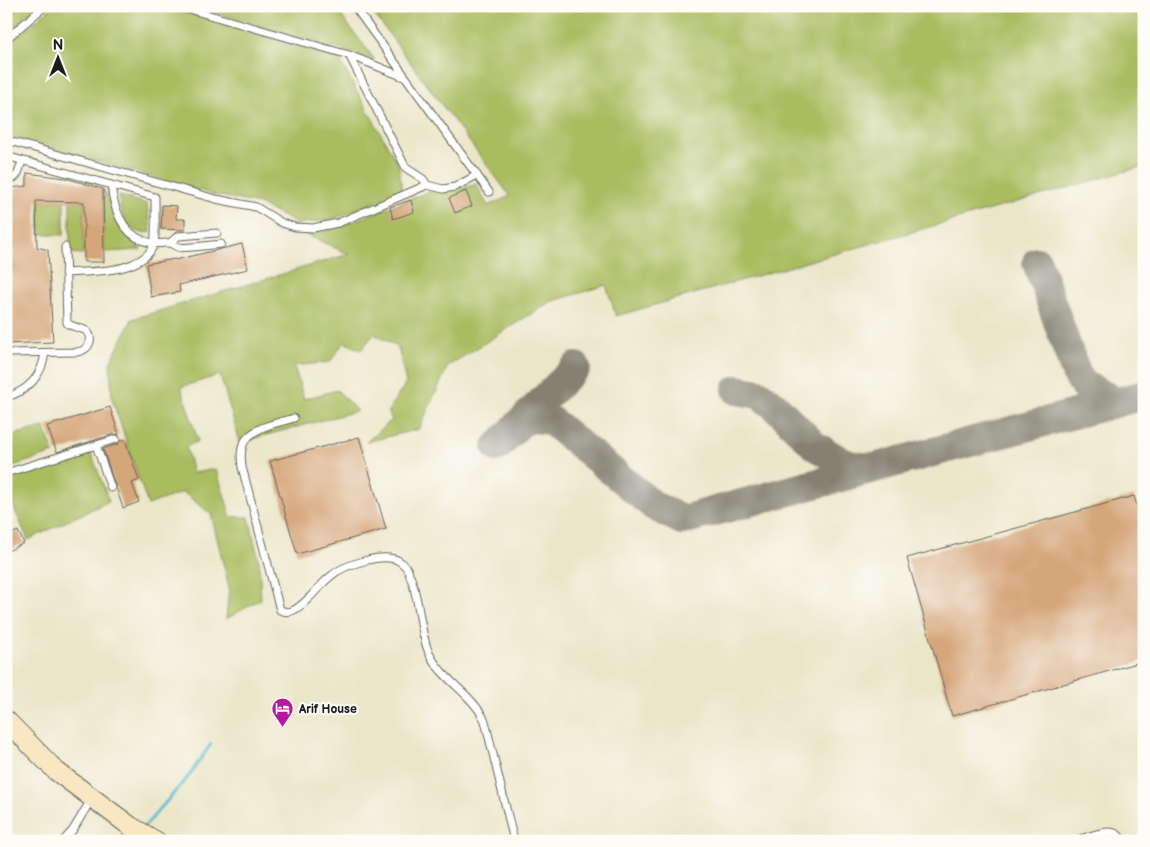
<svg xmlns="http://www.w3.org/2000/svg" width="1150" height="847" font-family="'Balsamiq Sans',sans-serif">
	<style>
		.green { fill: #aabc60; stroke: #636c3e }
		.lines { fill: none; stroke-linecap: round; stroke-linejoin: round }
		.stream { stroke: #52bacf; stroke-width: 3 }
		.taxiway { stroke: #848172; stroke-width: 30 }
		.building { fill: #d5a67a }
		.lane-casing { stroke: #656359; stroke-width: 9 }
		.secondary-casing { stroke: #656359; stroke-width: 21 }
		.lane { stroke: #fff; stroke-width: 7 }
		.secondary { stroke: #f9e7c3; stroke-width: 19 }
		.labels { text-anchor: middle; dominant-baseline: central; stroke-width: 4.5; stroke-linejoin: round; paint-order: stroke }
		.poi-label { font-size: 12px; font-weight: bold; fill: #1c1c1c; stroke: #fdfcf7; text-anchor: start }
	</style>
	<rect width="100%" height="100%" fill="#fdfcf7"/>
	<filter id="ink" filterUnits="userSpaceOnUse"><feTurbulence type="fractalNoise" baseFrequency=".02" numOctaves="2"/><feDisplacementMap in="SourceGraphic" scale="10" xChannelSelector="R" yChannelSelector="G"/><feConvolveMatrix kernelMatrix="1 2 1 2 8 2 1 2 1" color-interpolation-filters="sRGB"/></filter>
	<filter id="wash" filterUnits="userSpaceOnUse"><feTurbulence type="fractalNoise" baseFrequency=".0096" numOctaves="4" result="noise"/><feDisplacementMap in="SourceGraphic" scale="20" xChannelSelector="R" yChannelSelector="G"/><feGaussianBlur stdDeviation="1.12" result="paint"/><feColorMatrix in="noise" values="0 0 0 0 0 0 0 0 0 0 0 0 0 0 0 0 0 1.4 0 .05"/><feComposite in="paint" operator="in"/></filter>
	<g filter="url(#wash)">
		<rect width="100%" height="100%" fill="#ece6c9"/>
		<!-- green -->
		<g class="green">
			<polygon points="6,6 38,6 6,34"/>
			<polygon points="53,6 157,6 230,24 339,59 399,166 402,191 334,219 298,224 259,204 215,195 6,135 6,46"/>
			<polygon points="192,6 334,6 375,60"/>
			<polygon points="368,6 1144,6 1144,166 616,316 606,285 550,302 448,366 419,429 366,442 392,420 388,411 406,383 398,347 374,334 361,350 344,342 330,362 294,366 304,399 337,390 357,411 240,442 220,375 181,387 198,441 186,447 193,473 216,469 231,517 249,517 259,562 261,599 226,619 229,587 211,514 183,492 148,505 112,399 110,363 132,319 349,254 305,234 334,229 430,191 467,187 476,184 488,206 510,196"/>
			<polygon points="103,189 107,196 115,221 141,250 104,252"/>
			<path d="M119,196L147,204L151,232C128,237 120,215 119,196Z"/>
			<polygon points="39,201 64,201 64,235 40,234"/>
			<polygon points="70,201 84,202 84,254 70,253"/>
			<polygon points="44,427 54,453 6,468 6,437"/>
			<polygon points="91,453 109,501 28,540 6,490 6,477"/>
		</g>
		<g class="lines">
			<!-- stream -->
			<polyline class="stream" points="144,827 188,777 211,744"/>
			<!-- taxiway -->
			<g class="taxiway">
				<polyline points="1037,262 1076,373 1084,385 1117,402"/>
				<polyline points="737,390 759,394 774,405 815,446 842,462 853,466 872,468"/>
				<polyline points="521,422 576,367"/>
				<polyline points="497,447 521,422 533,418 550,420 654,506 682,520 1144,395"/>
			</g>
		</g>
		<g id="blocks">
			<!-- building -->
			<g class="building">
				<polygon points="27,173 65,178 103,189 104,262 84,262 84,202 36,201 37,247 48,250 53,342 6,344 6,215 9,215 9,188 27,186"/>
				<polygon points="466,191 472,206 455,213 449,198"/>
				<polygon points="411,200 414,212 393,219 390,207"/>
				<polygon points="162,205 177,206 176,219 185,219 185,230 161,229"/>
				<polygon points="242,244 248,269 179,285 180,292 151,297 146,264 175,259 175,260"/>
				<polygon points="110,407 119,435 114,434 57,452 47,426"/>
				<polygon points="359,437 386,529 297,554 270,461"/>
				<polygon points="121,440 125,440 139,480 132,483 139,502 123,508 103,449 118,444"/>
				<polygon points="1134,496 1144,530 1144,661 952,716 907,558"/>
				<polygon points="18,531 24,543 6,552 6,536"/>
			</g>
		</g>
	</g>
	<g filter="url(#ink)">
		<use href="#blocks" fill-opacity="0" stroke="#656359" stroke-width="1"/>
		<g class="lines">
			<defs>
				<g id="lane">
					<polyline points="178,6 349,55 406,168 423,179 427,185 443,189 455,187 477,175"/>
					<polyline points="354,6 489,192"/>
					<polyline points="6,39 45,6"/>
					<polyline points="349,55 404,77"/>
					<polyline points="6,140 216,199 256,207 282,223 295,227 313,228 338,223 427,185"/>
					<path d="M6,156L155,197C155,207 156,237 154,244C143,274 90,271 65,273"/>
					<path d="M6,180C18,180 19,171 22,161"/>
					<path d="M111,185C114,211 123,238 152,243C157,244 163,243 168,243C172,243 174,246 178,247C186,249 211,245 221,244"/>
					<polyline points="170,243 178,236 217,233"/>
					<path d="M6,353L77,352C83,351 88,349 90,342C93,326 75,330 67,323L65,247"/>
					<path d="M6,397C28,391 42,376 45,353"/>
					<path d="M294,418C278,423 253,426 244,443C240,450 241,459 242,467L280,610C285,612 289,613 294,610C309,602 318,586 331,576C343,565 384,552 399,561C405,564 408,569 410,576C420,599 419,630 429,653C442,680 473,694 485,721L514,841"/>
					<polyline points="96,445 111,488"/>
					<polyline points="6,473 116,439"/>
					<polyline points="63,841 73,830 92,798"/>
					<path d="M1075,841C1088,837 1116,823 1122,841"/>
				</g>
				<polyline id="secondary" points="6,720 56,771 130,826 156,841"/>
			</defs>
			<!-- lane casing -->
			<use href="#lane" class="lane-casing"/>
			<!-- secondary casing -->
			<use href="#secondary" class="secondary-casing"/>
			<!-- lane -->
			<use href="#lane" class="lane"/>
			<!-- secondary -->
			<use href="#secondary" class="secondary"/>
		</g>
	</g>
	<!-- icons -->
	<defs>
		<symbol id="hotel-pin" viewBox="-11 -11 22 30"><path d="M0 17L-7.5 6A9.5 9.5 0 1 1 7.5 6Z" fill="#b5179e" stroke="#fdfcf7"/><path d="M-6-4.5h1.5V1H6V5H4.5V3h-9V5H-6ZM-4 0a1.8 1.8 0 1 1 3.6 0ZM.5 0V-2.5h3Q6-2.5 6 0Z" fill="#fff"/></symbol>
	</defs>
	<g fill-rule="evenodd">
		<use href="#hotel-pin" x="270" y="696" width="25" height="34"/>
	</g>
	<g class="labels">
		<!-- poi labels -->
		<g class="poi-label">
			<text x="299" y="709">Arif House</text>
		</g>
	</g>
	<!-- margin -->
	<rect width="1150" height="847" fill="none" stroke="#fdfcf7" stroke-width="25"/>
	<!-- north arrow -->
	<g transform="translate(58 58)" stroke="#fdfcf7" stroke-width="4" paint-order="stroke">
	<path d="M0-4L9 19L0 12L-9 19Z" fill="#1c1c1c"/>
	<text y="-8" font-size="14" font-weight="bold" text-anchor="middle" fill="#1c1c1c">N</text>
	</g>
</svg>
